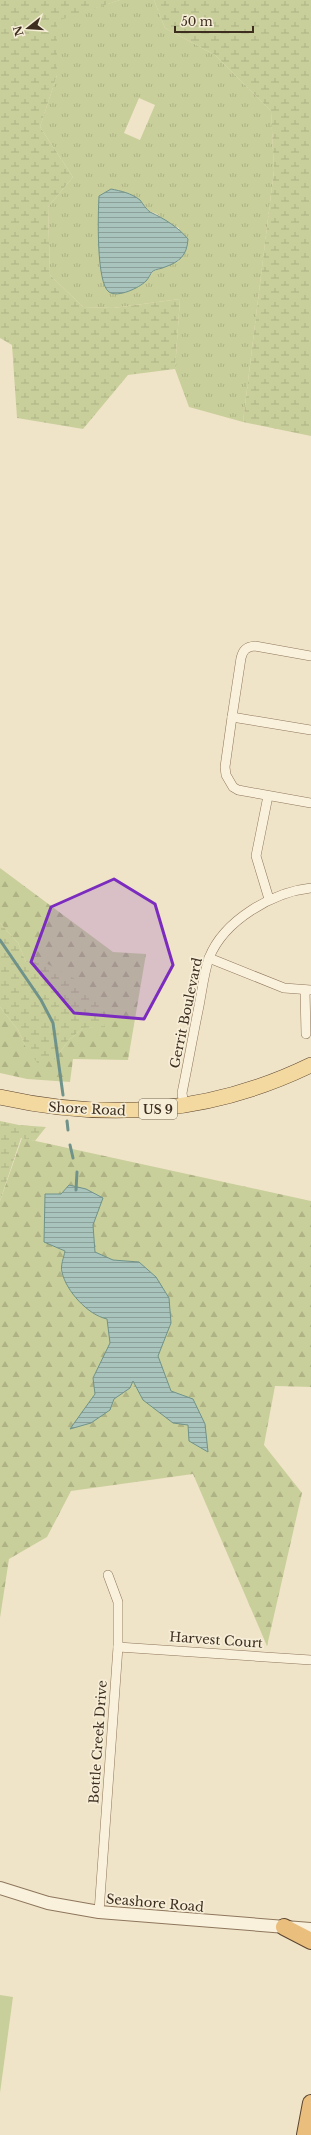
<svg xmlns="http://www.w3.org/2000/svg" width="311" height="2135" font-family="'Libre Baskerville',serif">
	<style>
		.grass { fill: url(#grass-tufts); fill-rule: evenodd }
		.forest { fill: url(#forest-firs) }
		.wetland { fill: url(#wetland-marsh) }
		.park { fill: #c9cf9b }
		.water { fill: url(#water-rules); stroke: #6f938a }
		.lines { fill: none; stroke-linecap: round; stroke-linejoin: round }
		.stream { stroke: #6f938a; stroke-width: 3 }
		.minor-casing { stroke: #8d765c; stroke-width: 10 }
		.tertiary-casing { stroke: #8d765c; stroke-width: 14 }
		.primary-casing { stroke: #5b4430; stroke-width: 16 }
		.trunk-casing { stroke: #5b4430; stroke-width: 18 }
		.minor { stroke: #faf1dc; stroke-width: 9 }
		.tertiary { stroke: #faf1dc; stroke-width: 12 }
		.primary { stroke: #f3d9a0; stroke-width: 15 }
		.trunk { stroke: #eabe7c; stroke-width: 16 }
		.marked { fill: #7b2cbf; fill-opacity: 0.2; stroke: #7b2cbf; stroke-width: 3; stroke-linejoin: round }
		.labels { text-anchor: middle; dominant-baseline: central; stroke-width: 3.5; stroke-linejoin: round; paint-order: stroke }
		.shield { fill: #f7eed8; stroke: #756857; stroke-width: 1 }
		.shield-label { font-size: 12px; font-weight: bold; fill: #3d2e20 }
		.street-label { font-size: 13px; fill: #3d2e20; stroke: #f7eed8 }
	</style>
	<defs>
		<pattern id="grass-tufts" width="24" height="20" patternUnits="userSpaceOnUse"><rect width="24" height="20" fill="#c9cf9b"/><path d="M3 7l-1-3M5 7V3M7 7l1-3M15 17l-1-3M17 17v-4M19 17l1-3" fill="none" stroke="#aeb285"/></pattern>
		<pattern id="forest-firs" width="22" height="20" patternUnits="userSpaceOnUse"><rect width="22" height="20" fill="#c9cf9b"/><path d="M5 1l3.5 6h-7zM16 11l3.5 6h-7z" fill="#aeb285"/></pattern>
		<pattern id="wetland-marsh" width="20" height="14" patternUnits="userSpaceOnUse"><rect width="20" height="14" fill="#c9cf9b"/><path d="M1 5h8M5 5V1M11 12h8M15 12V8" fill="none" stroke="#aeb285"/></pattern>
		<pattern id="water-rules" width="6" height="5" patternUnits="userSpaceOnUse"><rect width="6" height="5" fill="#a9c4bc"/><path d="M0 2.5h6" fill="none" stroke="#8ba098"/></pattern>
	</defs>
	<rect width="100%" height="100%" fill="#f0e4c8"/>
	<!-- grass -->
	<path class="grass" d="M120,0H154L165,28L215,55L271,111L274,170L243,422L189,407L175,369L180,299L113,308L83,307L50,275L48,207L73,177L40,127L57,75V20ZM139,98L155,105L140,140L124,133ZM111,189L130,194L139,200L149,211L157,214L169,224L179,228V261L154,271L145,282L99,260Z"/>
	<!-- forest -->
	<g class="forest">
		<polygon points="0,868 113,952 146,954 128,1060 73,1059 70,1082 27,1079 0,1073 0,1007 18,1030 26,1047 55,1059 68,1041 83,1028 105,1026 44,962 26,962 18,943 0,923"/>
		<polygon points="22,1138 311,1201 311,1387 275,1386 264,1445 302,1493 267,1646 193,1474 71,1491 47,1537 9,1559 0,1618 0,1201"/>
	</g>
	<!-- wetland -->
	<g class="wetland">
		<polygon points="0,0 120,0 57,21 57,75 40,127 73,177 48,207 50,275 83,307 113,308 180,299 175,369 128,375 83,429 17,418 12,345 0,338"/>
		<polygon points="154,0 311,0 311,436 243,422 274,170 271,111 215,55 165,28"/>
		<polygon points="0,923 18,943 26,962 44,962 75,979 100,1007 105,1027 83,1028 68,1041 55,1059 38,1064 26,1047 18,1030 0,1007"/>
		<polygon points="0,1121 19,1125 46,1127 35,1141 21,1138 0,1201"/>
	</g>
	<!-- park -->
	<polygon class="park" points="0,1995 13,1997 0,2093"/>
	<!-- water -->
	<g class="water">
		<path d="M111,189C121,191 131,193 140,200C143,204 146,209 150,212C165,219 178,227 188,239C187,256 179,262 165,267C161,269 156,269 153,271C150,274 149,278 146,281C139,288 118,298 109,292C96,283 98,213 99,196Z"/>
		<path d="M69,1185L86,1189L103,1198L93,1225L95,1252L113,1260L139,1262L156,1277L169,1298L171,1323L158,1356L171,1391L193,1399L205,1424L208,1452L189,1441L188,1425L173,1423L143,1400L133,1381L130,1388L114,1399L110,1410L91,1423L70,1429L95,1394L93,1378L110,1343L107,1319C88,1315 66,1291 62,1272C60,1266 64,1257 65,1251L44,1242L45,1194H61Z"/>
	</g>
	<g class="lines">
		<!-- stream -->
		<g class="stream">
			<polyline points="0,940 41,1000 53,1023 63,1095"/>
			<polyline points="67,1121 68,1130"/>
			<polyline points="70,1145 73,1158"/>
			<polyline points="76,1190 77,1172"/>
		</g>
		<defs>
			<g id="minor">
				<path d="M232,717L241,658C243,650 246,647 255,646L311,656"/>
				<polyline points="311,730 232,717 225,767 226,775 233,787 238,790 311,803"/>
				<polyline points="268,796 256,856 269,899"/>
				<polyline points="209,958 284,988 311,990"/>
				<polyline points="305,990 306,1034"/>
				<path d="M184,1106L182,1093C188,1064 193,1035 199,1006C202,990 204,973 209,958C224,920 273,892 311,888"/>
				<polyline points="118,1647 311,1660"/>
				<polyline points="99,1912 118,1647 118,1602 108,1575"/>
			</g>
			<polyline id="tertiary" points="0,1888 48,1903 99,1912 311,1929"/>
			<path id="primary" d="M0,1097C108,1121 210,1114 311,1065"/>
			<g id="trunk">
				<polyline points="284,1927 311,1941"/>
				<polyline points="305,2135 311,2103"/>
			</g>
		</defs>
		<!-- minor casing -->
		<use href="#minor" class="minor-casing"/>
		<!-- tertiary casing -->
		<use href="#tertiary" class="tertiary-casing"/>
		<!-- primary casing -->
		<use href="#primary" class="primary-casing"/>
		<!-- trunk casing -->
		<use href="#trunk" class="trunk-casing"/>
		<!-- minor -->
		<use href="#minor" class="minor"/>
		<!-- tertiary -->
		<use href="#tertiary" class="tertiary"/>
		<!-- primary -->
		<use href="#primary" class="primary"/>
		<!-- trunk -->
		<use href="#trunk" class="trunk"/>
	</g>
	<!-- marked area -->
	<path class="marked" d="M114,879L155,904L173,965L144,1019L74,1013L31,962L51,907Z"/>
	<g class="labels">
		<!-- shield labels -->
		<rect class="shield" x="139" y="1099" width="38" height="20" rx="3"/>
		<g class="shield-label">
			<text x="158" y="1109">US 9</text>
		</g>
		<!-- street labels -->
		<g class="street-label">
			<text transform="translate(186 1013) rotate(-78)">Gerrit Boulevard</text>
			<text transform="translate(87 1109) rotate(3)">Shore Road</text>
			<text transform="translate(216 1640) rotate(4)">Harvest Court</text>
			<text transform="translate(98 1742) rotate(-86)">Bottle Creek Drive</text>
			<text transform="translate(155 1903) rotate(5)">Seashore Road</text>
		</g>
	</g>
	<!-- north arrow -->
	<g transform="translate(28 28) rotate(253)" stroke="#f7eed8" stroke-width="3" paint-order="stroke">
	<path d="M0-3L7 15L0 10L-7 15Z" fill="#3d2e20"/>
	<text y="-6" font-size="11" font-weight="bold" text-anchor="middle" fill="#3d2e20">N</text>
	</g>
	<!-- scale -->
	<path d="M175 26v6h78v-6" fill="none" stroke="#3d2e20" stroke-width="2"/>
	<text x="181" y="26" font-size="12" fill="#3d2e20" stroke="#f7eed8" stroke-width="3" paint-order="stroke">50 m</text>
</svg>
